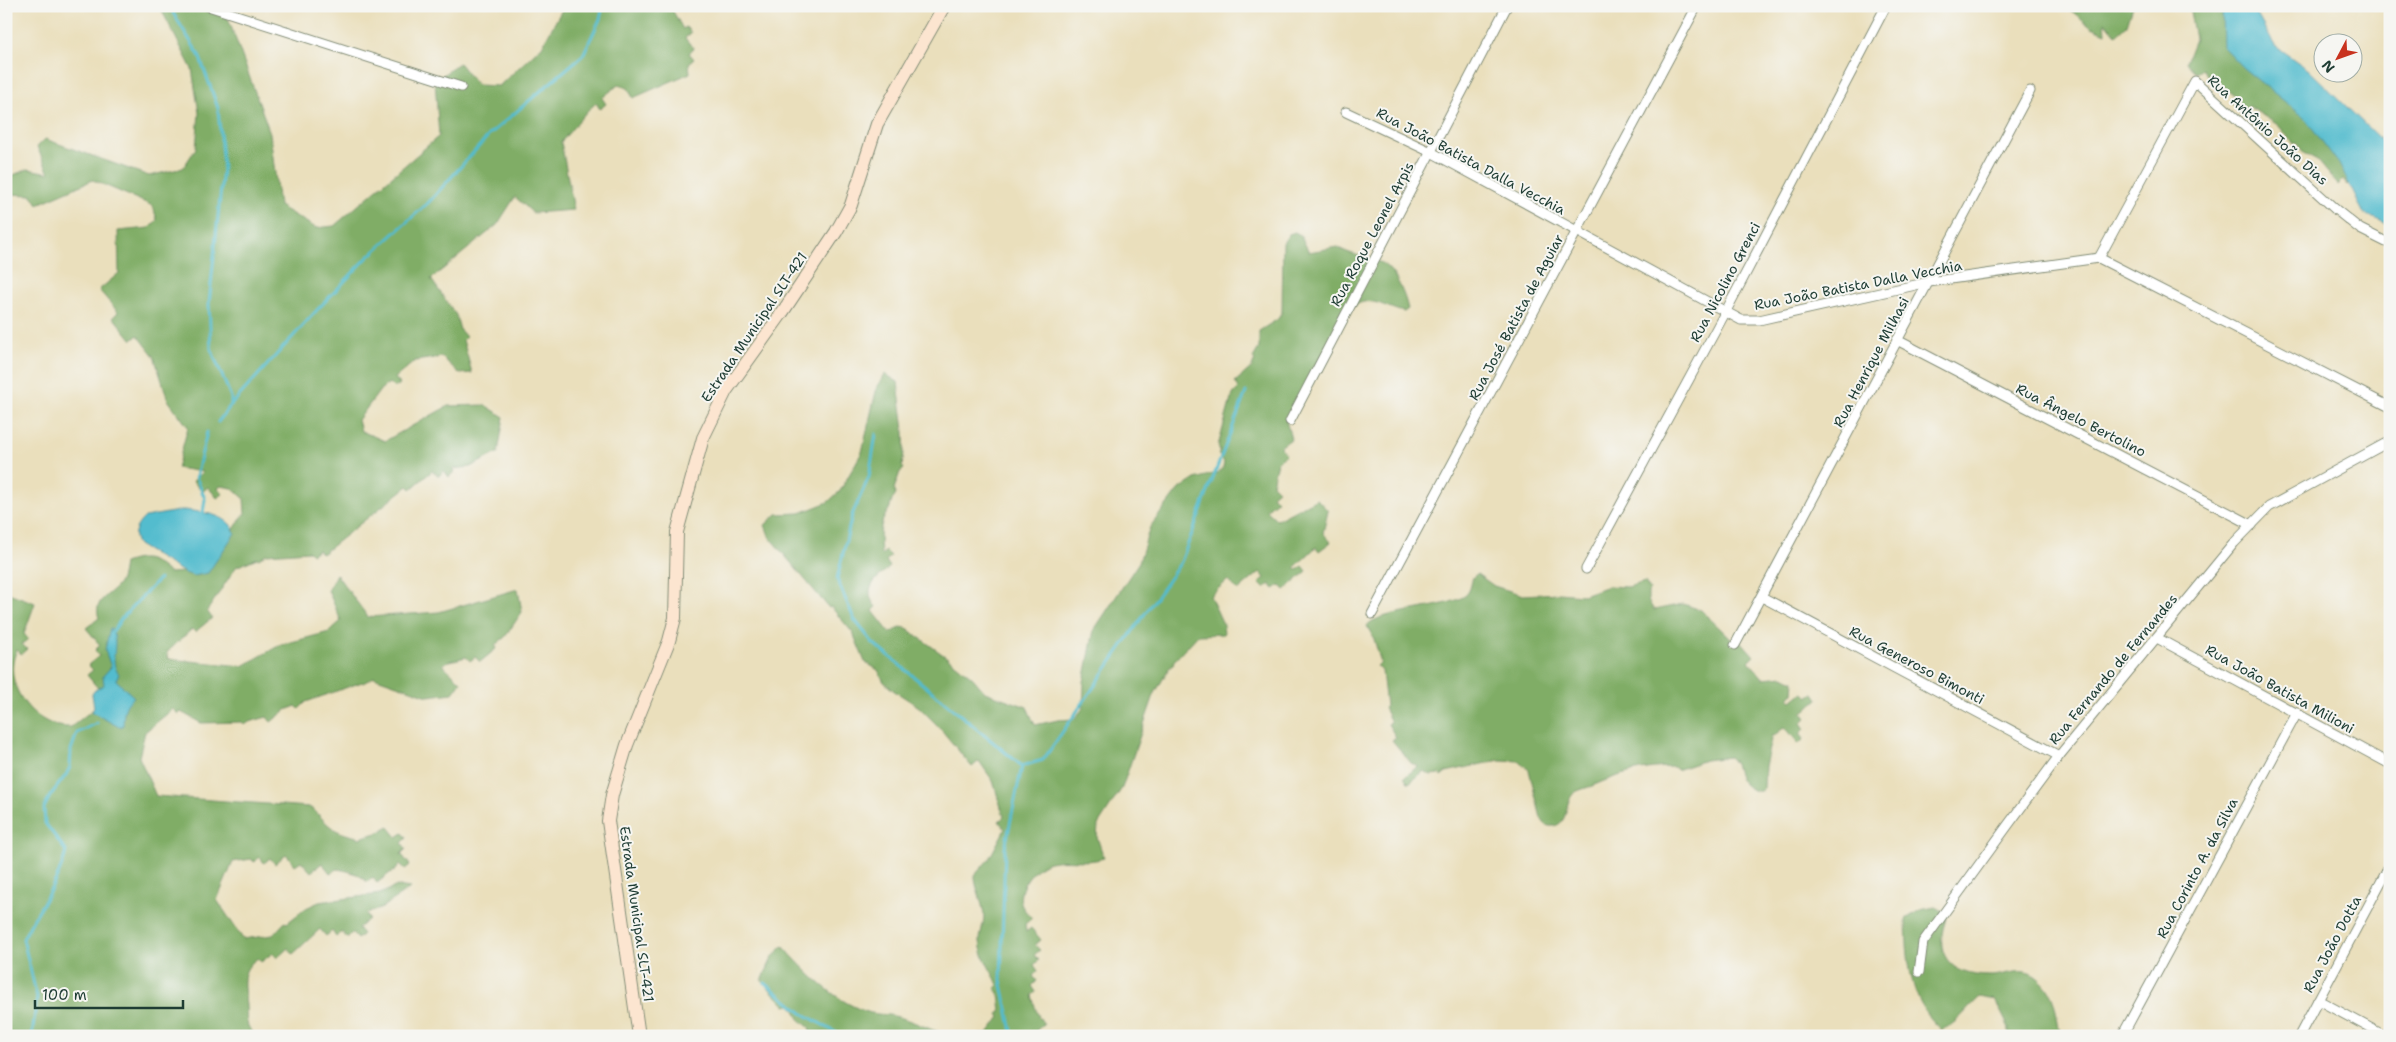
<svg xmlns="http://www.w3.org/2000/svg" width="2396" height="1042" font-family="'Shantell Sans',sans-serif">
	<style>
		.forest { fill: #80ad66; stroke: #50754d }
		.water { fill: #52bcce; stroke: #387c81 }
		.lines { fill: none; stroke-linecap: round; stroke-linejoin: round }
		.stream { stroke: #52bcce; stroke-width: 3 }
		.street-casing { stroke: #848e78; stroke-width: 11 }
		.secondary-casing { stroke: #848e78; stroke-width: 14 }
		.street { stroke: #fff; stroke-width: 9 }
		.secondary { stroke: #fce5d0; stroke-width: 12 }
		.labels { text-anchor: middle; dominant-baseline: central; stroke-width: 4; stroke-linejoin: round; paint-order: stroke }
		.street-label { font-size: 14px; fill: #1f3d34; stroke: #f6f6f2 }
	</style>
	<rect width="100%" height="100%" fill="#f6f6f2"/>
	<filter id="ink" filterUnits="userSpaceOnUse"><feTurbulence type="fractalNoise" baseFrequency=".02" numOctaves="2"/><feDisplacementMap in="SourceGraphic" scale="10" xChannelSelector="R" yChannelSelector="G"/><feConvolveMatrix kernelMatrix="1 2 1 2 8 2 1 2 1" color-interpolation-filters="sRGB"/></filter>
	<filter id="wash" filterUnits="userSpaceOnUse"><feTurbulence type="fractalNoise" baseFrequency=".0096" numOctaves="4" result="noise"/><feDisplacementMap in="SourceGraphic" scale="20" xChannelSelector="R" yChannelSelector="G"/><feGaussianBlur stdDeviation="1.12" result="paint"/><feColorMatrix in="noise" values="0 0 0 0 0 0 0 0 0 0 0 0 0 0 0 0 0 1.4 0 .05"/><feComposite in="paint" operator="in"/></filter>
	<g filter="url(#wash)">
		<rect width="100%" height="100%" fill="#eadfbc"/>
		<!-- forest -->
		<g class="forest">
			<path d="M162,6H202L228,18L270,133L279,206L316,228L334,226L439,136L435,81L459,63L477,85L499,86L542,46L564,6H670L683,29L686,27L691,33L685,38L694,49L689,53L694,59L689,63L690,73L633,98L628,88L618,85L602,98L606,104L600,109L596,103L587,111L561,142L574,210L533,213L515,197L497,225L431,279L456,315L460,330L466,337L463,340L472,373L460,374L442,357L415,361L395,378L400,384L394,388L389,383L381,389L358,420L361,431L385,441L448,406L485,405L504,417L498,453L470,467L453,469L454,472L449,477L444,471L439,476L432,471L411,489L408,486L322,554L318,550L312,554L309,551L266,554L259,559L257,558L236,567L207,611L212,618L195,632L192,629L167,652L168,659L243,666L280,645L329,632L341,621L328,590L336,574L368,617L439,612L518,589L522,612L505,637L495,645L497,648L480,662L475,657L470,661L466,657L446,662L443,665L461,682L453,693L428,696L374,677L363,683L362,682L306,702L299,709L296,706L286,710L271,722L267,717L249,722L245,725L242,722L201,723L181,712L178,714L173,709L145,732L139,757L156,796L309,807C318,812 322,820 330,826C338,833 350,835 361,838C371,833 377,836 388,826L397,837L403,833L407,838L402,843L406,849L401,854L410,865L405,869L400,864L395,871L390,873L377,883L373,877L367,882C359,873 349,871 337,869L331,874L322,863L311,872L301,861L295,865L286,854L275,864L270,858L264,863L260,857L254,862L251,859L233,862L217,900L243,939L273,935L285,922L287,923L306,908L319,902L380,894L397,886L410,888L382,908L366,914L369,919L358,928L363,934L357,939L352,933L347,938L342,932L336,937L332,931L326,936L320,929L293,954L288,948L277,958L273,953L261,962L258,958C239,970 244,986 246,1005C247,1019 244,1028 258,1036H6V592L35,603L24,634L28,639L22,644L27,649L21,654L17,650C0,684 35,729 71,727L101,703V692L87,675L93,670L88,665L99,656L95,650L100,645L86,628L99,618C93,601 108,596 117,586C122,581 123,570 124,563C146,555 152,559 169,573L185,572L223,545L245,513L244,498L232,488L221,486L218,488L223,494L217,498L208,487L202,492L193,481L203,472L177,468L188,427L168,400L154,356L138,335L132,340L113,317L118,312L99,290L119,273L118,231L149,228L157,220L153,206L93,180L38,204L32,195L6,194V178L28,169L49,173L37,147L45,139L149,176L183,168L196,148L199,113L192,69L162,11Z"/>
			<polygon points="2065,6 2133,6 2127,25 2116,35 2105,22 2106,33 2092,27"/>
			<polygon points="2189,6 2236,6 2359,176 2348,185 2343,180 2338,185 2319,162 2306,155 2296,143 2294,144 2278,125 2248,106 2239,113 2230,102 2235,97 2214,78 2211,80 2202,69 2196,73 2186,62 2195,39"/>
			<path d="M1295,232L1300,235L1309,252L1337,247C1350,255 1363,256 1377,261C1394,267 1404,292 1408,309L1404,312C1385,308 1370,294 1353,307L1286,420L1291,439L1280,447L1286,454L1277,462L1272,484L1278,490L1272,495L1277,501L1266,510L1277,520L1317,499L1328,511L1323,533L1331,542L1319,551L1316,547L1295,567L1297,570L1303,566L1307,571L1285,590L1280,585L1274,589L1270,584L1264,588L1259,583L1265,578L1260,572L1238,591L1228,580L1210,596L1223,624L1224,634L1198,635L1173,662L1174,664L1169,668L1154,695L1122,788L1098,825L1097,837L1104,858C1086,864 1067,858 1050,862C1033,866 1015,890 1022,906C1024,910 1029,915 1032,918L1025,924L1026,932L1031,928L1041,940L1035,945L1040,950L1034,955L1039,960L1034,965L1038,971L1033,976L1037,981L1032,986L1036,992L1032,995C1035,1006 1036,1014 1044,1024L1033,1033L1031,1032L1030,1036H975L988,1033L1000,1017L998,1014L1001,1012L999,993L995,988L998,985C992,970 981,958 980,941C980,931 986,920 983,910C981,898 975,888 975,875L989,859L1005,829L999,821L1004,817L993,781L979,761L972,767L939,727L919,707L893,690L884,682L878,670L865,662L853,633L831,607L829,608L770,538L765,525L777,514L800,513L828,502L840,491L862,452L877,387L885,374L898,382C901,414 908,436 902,466L904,469L900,472L894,489L896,494C891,499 891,507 888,511C878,524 880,539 881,555L886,551L891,556L886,561L890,567C877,578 861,589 876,607L873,611L890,633L901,627L906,628L956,664L972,677L985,692L1027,707L1035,725L1058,720L1074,719L1083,709L1084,682L1094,630L1139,562L1150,527L1178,490L1195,479L1217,473L1223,468L1224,462L1218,454L1220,452L1218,446L1231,399L1234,393L1239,388L1235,382L1252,367L1255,360L1253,358L1259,348V331L1278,319L1282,312L1283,243L1289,234Z"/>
			<path d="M1477,574L1494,586L1523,595L1558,593L1583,595L1608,586L1628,587L1645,582L1650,590L1648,592V601L1654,610L1683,604L1701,610L1733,641L1740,640L1754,656L1749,661L1763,678L1784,676L1794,681L1793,693L1789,698L1792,701L1803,692L1808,697L1814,693L1818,699L1802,713L1806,718L1801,723L1805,729L1800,734L1804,739L1799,744L1785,727L1773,736L1772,735L1765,766L1764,788C1760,792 1758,792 1753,790C1732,779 1742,768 1729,757L1705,760L1677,770L1674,767C1644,767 1619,774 1592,786C1586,788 1578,790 1574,793C1563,803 1570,824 1553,826C1546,827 1544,823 1541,818L1529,770L1519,761L1500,760L1446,772L1441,776L1439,774L1431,775L1424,771L1409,783L1404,778L1418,766L1411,763L1392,740L1396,737L1388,724L1391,722L1384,708L1386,706L1382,671L1377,666L1381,663L1374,639L1367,626C1375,611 1449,609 1466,595C1471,590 1471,583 1473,577Z"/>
			<path d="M1935,907L1948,914C1931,953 1949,976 1990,976C2007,976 2022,965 2038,978C2057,994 2055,1011 2060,1033L2064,1036H2008L2009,1028L1995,1000L1980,997C1966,1009 1959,1023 1941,1030C1909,1002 1907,959 1906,919L1920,910Z"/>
			<path d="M783,946C805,971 837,1004 871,1013C880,1015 889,1014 898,1017C917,1022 933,1032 953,1036H820L816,1033L813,1035L809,1029L810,1028L799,1019L794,1008L790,1005L786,1006L762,981L772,958Z"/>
		</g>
		<!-- water -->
		<g class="water">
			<polygon points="2222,6 2252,6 2275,46 2309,70 2390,149 2390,225 2364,214 2339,164 2304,117 2243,68 2223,47"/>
			<path d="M184,510C201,512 230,514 235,533L208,573L194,576L185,573L138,545C131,534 136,526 145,517Z"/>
			<path d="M110,628C122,641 107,660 119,674L116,680L134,697C123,706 124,712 123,726L119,727L92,712L94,707L92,694L95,690L104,685L103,676L111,667L105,650Z"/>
		</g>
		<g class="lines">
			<!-- stream -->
			<g class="stream">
				<polyline points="173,6 173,13 199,55 218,108 223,168 209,304 211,349 231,397 231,405 218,422"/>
				<polyline points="231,405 317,310 368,257 429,202 490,134 583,55 600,19 603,6"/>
				<polyline points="876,434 869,477 852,515 837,579 854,619 873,643 1022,766"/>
				<polyline points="203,513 205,499 196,477 207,432"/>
				<polyline points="113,631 122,618 159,579"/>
				<polyline points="765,983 802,1013 842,1036"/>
				<path d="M32,1036L37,997L23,939C36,911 60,881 66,851L45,823L44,808L50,796L66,775L70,767L71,750L77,733L97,723"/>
				<polyline points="1013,1036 1001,980 1005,848 1022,766 1043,760 1181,562 1246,392"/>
			</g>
		</g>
	</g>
	<g filter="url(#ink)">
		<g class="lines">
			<defs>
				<g id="street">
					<polyline points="208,6 461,87"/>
					<polyline points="1346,112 1431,152 1741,320 1759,320 1929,282 2099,258 2390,407"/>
					<polyline points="2099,258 2195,81 2335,209 2360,229 2390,244"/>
					<polyline points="1897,340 2252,525"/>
					<polyline points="1290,421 1507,6"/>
					<polyline points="1586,569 1726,311 1886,6"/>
					<polyline points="1762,597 2059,756"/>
					<polyline points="1372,614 1697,6"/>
					<polyline points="2157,638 2390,764"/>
					<polyline points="1735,645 2030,91"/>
					<polyline points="1919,972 1923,942 2008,825 2059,756 2234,543 2269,507 2390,441"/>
					<polyline points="2318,1000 2385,1036"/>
					<polyline points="2122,1036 2297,713"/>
					<polyline points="2299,1036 2390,865"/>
				</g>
				<polyline id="secondary" points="639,1036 608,821 612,795 627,745 669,641 675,618 677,532 703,438 726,391 782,313 836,232 851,205 877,124 944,6"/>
			</defs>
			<!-- street casing -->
			<use href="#street" class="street-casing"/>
			<!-- secondary casing -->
			<use href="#secondary" class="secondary-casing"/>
			<!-- street -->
			<use href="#street" class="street"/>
			<!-- secondary -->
			<use href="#secondary" class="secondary"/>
		</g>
	</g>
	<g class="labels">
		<!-- street labels -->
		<g class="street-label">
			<text transform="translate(2268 130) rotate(42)">Rua Antônio João Dias</text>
			<text transform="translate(1471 161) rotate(28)">Rua João Batista Dalla Vecchia</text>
			<text transform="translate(1372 234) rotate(-62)">Rua Roque Leonel Arpis</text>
			<text transform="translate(1725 282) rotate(-62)">Rua Nicolino Grenci</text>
			<text transform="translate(1858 285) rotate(-11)">Rua João Batista Dalla Vecchia</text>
			<text transform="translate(1516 317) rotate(-62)">Rua José Batista de Aguiar</text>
			<text transform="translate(754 327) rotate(-56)">Estrada Municipal SLT-421</text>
			<text transform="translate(1871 362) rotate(-62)">Rua Henrique Milhasi</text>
			<text transform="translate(2081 420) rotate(27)">Rua Ângelo Bertolino</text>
			<text transform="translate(1917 665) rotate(28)">Rua Generoso Bimonti</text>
			<text transform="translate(2113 669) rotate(-50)">Rua Fernando de Fernandes</text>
			<text transform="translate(2280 689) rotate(29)">Rua João Batista Milioni</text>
			<text transform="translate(2197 868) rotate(-62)">Rua Corinto A. da Silva</text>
			<text transform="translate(637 914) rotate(82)">Estrada Municipal SLT-421</text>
			<text transform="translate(2332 944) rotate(-62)">Rua João Dotta</text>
		</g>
	</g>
	<!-- margin -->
	<rect width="2396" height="1042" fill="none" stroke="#f6f6f2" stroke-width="25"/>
	<!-- north arrow -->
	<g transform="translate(2338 58) rotate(229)"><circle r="24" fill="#f6f6f2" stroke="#a0aca6"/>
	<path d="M0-4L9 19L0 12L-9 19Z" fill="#c8321e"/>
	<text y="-8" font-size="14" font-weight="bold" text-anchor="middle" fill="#1f3d34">N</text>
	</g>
	<!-- scale -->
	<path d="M35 1000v8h148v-8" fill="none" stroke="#1f3d34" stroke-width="2.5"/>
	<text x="42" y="1000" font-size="15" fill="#1f3d34" stroke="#f6f6f2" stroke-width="4" paint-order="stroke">100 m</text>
</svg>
